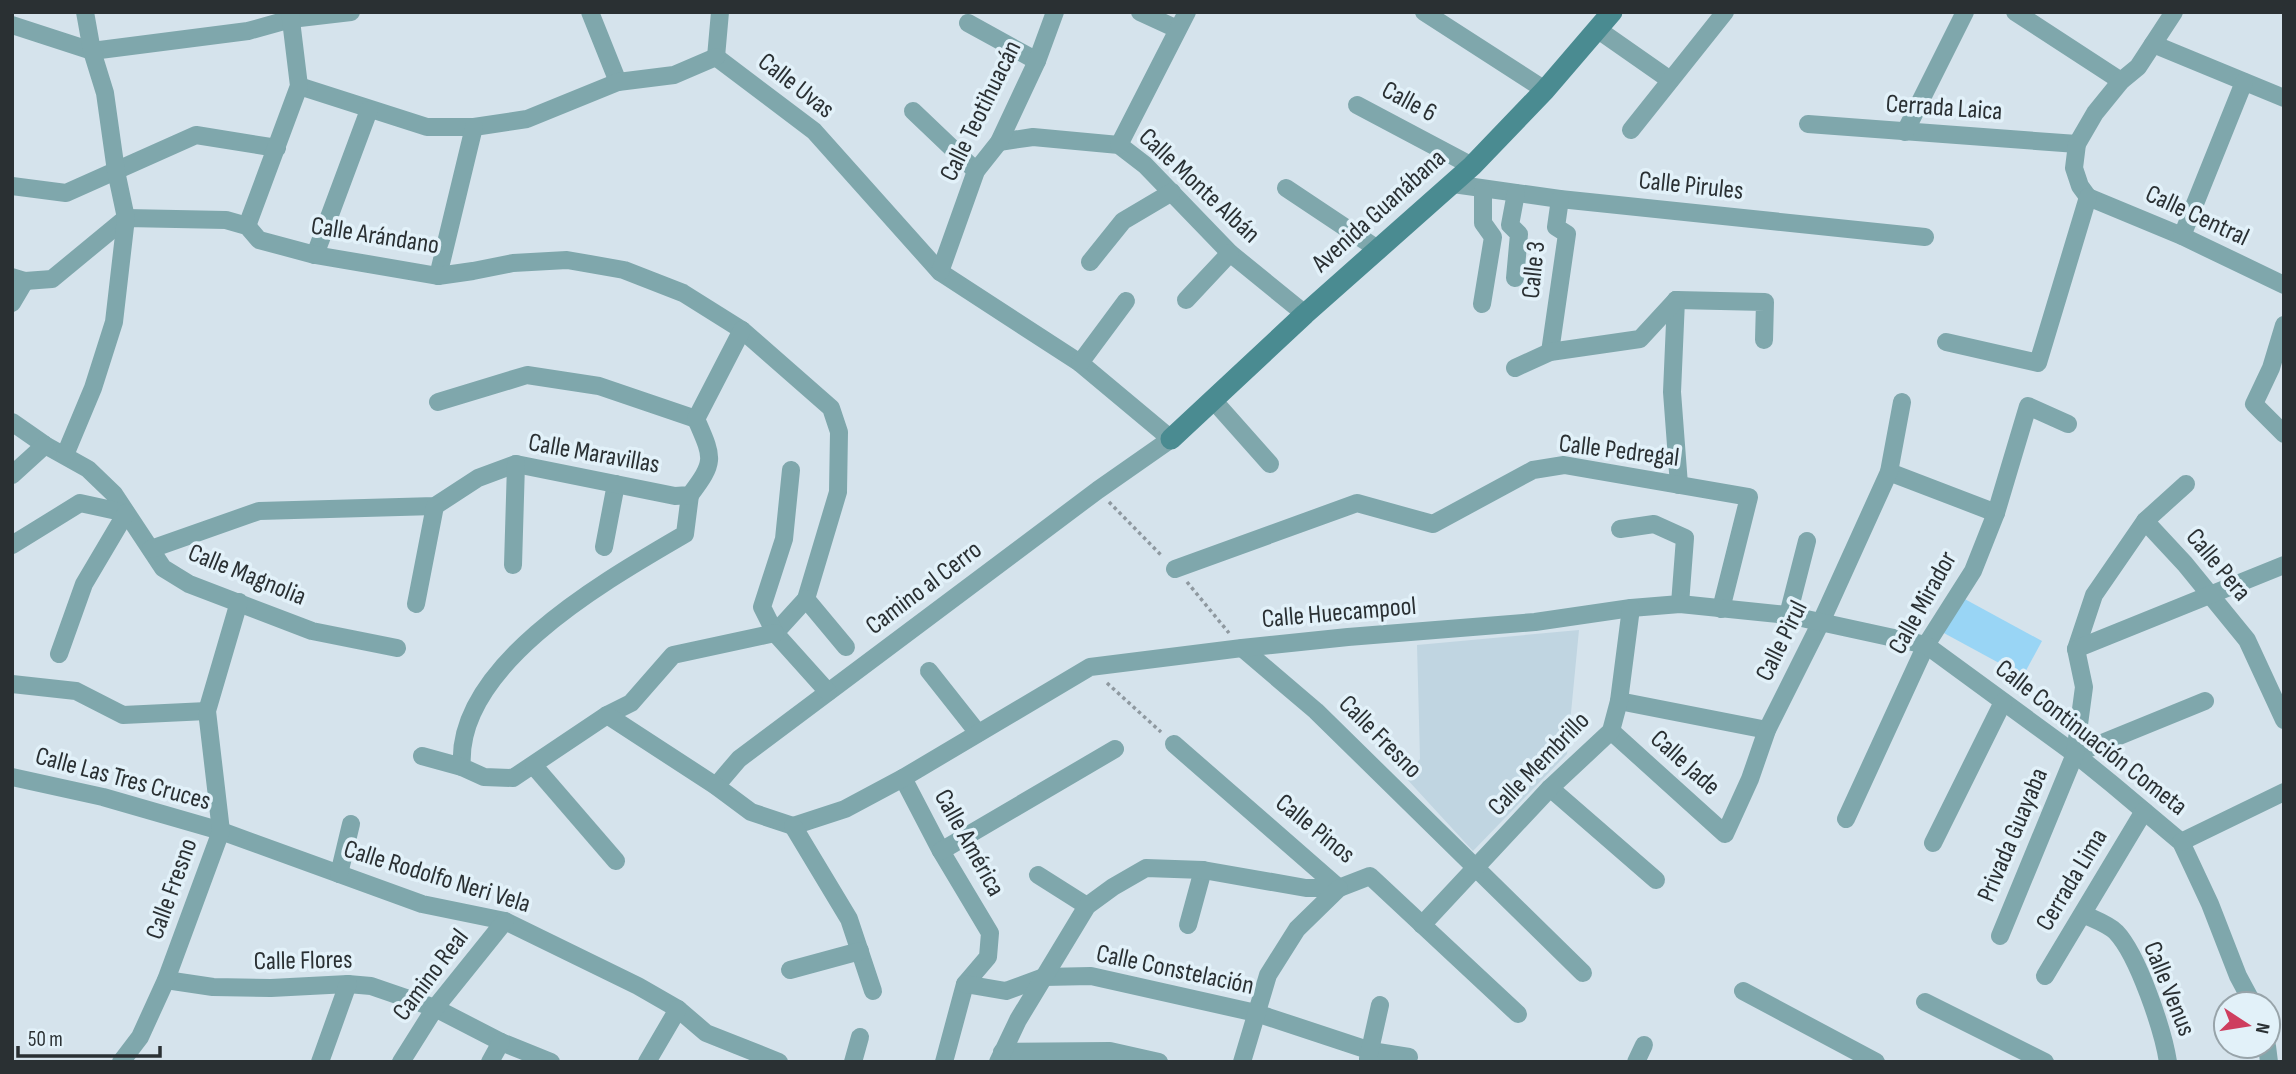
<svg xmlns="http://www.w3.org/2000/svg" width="2296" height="1074" font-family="'Sofia Sans Condensed',sans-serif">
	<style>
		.built { fill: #c0d5e1 }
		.green { fill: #99d5f5 }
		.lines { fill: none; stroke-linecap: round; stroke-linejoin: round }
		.path { stroke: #8f99a0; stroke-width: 3.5; stroke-dasharray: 3.5 3.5; stroke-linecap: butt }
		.street { stroke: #7fa7ac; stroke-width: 18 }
		.secondary { stroke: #4a8b91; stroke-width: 21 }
		.labels { text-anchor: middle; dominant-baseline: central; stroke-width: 7; stroke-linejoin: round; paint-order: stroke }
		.street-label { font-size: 26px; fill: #2a3033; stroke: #e2f1f9 }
	</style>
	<rect width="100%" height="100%" fill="#d5e3ec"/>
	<!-- built -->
	<polygon class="built" points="1579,630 1567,754 1473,851 1405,777 1420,759 1417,645"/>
	<!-- green -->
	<polygon class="green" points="1961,597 2042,641 2023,676 1942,632"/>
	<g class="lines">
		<!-- path -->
		<g class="path">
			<polyline points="1109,502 1162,556"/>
			<polyline points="1187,582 1229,633"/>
			<polyline points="1107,683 1161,732"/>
		</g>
		<!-- street -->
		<g class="street">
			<polyline points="590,12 618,82"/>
			<polyline points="1140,12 1177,29"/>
			<polyline points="1424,12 1545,90"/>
			<polyline points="2015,12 2121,81"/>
			<polyline points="968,23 1037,61"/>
			<polyline points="12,25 92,51 248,31 291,19 351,12"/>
			<polyline points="1597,29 1670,80"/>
			<polyline points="2153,44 2284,98"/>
			<polyline points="716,57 814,131 940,272 1080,363 1171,439 1098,490 739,759 716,786"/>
			<polyline points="716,57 720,12"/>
			<polyline points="299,86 427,127 474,127 527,119 618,82 674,75 716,57"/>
			<polyline points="1357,105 1472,166"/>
			<polyline points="913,111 976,171"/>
			<polyline points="1808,124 2077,144"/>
			<polyline points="1631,130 1725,12"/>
			<polyline points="1905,132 1965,12"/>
			<polyline points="999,142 1033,137 1119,145 1145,165 1230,253 1305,314"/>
			<polyline points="1119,145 1187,12"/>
			<polyline points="1453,184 1560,199 1925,237"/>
			<polyline points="12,186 66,193 196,135 277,148"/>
			<polyline points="1286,188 1379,250"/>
			<polyline points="2088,197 2080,186 2074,168 2077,144 2095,113 2121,81 2138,67 2174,12"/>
			<polyline points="2088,197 2182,236 2284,285"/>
			<polyline points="247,226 299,86 290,12"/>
			<polyline points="2182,236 2244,82"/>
			<polyline points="315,255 369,110"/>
			<polyline points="1090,262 1123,221 1172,192"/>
			<polyline points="940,272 976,171 999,142 1037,61 1055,12"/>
			<polyline points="438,276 474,127"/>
			<polyline points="12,277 25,281 52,279 126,218 226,220 247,226 259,240 315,255 438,276 473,271 513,263 567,260 624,270 683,293 742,330 831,408 839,432 838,492 806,599 775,633"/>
			<polyline points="1515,278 1519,234 1510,225 1516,193"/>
			<polyline points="1186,300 1230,253"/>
			<polyline points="1676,300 1672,392 1679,485"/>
			<polyline points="1676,300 1765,302 1764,340"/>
			<polyline points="12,303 25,281"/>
			<polyline points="1482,304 1493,237 1483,223 1483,190"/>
			<polyline points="2284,325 2271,368 2254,404 2284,434"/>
			<polyline points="1946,342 2038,363 2088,197"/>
			<polyline points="1550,352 1567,234 1556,227 1560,199"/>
			<polyline points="1080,363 1126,301"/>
			<polyline points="1515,368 1550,352 1640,339 1676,300"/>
			<polyline points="1214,401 1270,464"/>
			<polyline points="438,402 527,375 599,386 696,419"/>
			<polyline points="12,422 45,445 88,469 114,494 163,568 189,584 312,631 397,648"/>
			<polyline points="65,455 93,388 114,322 126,218 116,171 105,93 92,51 85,12"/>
			<polyline points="791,470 784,539 762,607 775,633 828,692"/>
			<polyline points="1889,472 1996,513"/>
			<polyline points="12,475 45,445"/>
			<path d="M690,495L685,534C608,579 454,665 462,767L484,777L513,778L607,715L631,703L673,655L775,633"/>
			<polyline points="2145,521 2185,564 2247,640 2284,720"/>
			<polyline points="1620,529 1654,524 1685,538 1680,604"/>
			<polyline points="12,545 80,503 126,513"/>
			<polyline points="604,547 616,484"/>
			<path d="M151,549L259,511L435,506L478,478L516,464L675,496L690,495C716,461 713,458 696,419L742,330"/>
			<polyline points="513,565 516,464"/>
			<polyline points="1175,569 1357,503 1433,524 1533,470 1564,465 1749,497 1721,609"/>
			<polyline points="806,599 846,647"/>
			<polyline points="416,604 435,506"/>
			<polyline points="1788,615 1807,541"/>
			<polyline points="1242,648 1316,711 1583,973"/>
			<polyline points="2076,649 2094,595 2145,521 2186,484"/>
			<polyline points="59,654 84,584 126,513"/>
			<polyline points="929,671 978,733"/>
			<polyline points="12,684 76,691 123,715 207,711"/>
			<polyline points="1619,701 1767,730"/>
			<polyline points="607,715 716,786 751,812 793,826"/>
			<polyline points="1611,731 1725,834 1750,779 1767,730 1821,622 1889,472 1902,402"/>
			<polyline points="1174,744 1339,888"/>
			<polyline points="2075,754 2205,701"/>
			<polyline points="422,756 462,767"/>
			<polyline points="534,766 616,861"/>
			<polyline points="12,777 103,797 221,831 422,904 505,921 638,986 678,1009 706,1033 779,1062"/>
			<polyline points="903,778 941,851 990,933 988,957 965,984 944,1062"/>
			<polyline points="1550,788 1656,880"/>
			<polyline points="1846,819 1926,645 1973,571 1996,513 2028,406 2068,424"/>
			<polyline points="793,826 845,809 903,778 1090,667 1242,648 1348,637 1535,622 1631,608 1680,604 1788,615 1926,645 2075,754 2112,784 2181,842 2210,904 2238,976 2253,1004"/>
			<polyline points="793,826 849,919 873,991"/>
			<polyline points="2181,842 2284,792"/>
			<polyline points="1933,843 2003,702"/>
			<polyline points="941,851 1115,749"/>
			<polyline points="339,874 351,824"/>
			<polyline points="1038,875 1087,906"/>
			<path d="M2083,914C2093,919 2108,924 2116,932C2138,955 2163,1030 2168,1062"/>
			<polyline points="1188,925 1203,870"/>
			<polyline points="1422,925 1550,788 1611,731 1619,701 1631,608"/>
			<polyline points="2000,936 2075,754 2084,687 2076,649 2284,565"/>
			<polyline points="790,970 860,951"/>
			<polyline points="2045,976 2144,811"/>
			<polyline points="166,980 213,987 271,988 348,984 371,986 435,1008 501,1042 551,1062"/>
			<polyline points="965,984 1006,991 1044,977 1091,976 1256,1013 1371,1051 1409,1057"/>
			<polyline points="1743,991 1876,1062"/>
			<polyline points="1925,1002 2045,1062"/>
			<polyline points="2267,1046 2269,1062"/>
			<polyline points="1002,1052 1110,1051 1159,1062"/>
			<polyline points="1368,1059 1380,1005"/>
			<polyline points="121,1062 140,1037 166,980 221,831 207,711 239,602"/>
			<polyline points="320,1062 348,984"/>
			<polyline points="401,1062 435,1008 505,921"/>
			<polyline points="490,1062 501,1042"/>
			<polyline points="647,1062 678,1009"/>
			<polyline points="853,1062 860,1037"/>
			<polyline points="998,1062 1018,1020 1087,906 1113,887 1146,868 1203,870 1306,888 1339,888 1370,876 1518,1014"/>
			<polyline points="1242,1062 1268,975 1297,929 1339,888"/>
			<polyline points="1636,1062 1644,1045"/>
		</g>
		<!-- secondary -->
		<polyline class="secondary" points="1171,439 1305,314 1472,166 1545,90 1612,12"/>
	</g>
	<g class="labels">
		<!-- street labels -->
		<g class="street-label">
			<text transform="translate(796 86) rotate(38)">Calle Uvas</text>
			<text transform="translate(1409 102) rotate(28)">Calle 6</text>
			<text transform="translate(1944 108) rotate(4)">Cerrada Laica</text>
			<text transform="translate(981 111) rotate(-64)">Calle Teotihuacán</text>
			<text transform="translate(1199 186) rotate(43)">Calle Monte Albán</text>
			<text transform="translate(1691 186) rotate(6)">Calle Pirules</text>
			<text transform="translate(1379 211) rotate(-42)">Avenida Guanábana</text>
			<text transform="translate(2197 216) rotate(25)">Calle Central</text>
			<text transform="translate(375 236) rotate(9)">Calle Arándano</text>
			<text transform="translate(1534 270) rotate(-84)">Calle 3</text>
			<text transform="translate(1619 451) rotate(7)">Calle Pedregal</text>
			<text transform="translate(594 454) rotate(10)">Calle Maravillas</text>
			<text transform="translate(2218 565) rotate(50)">Calle Pera</text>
			<text transform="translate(247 575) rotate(22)">Calle Magnolia</text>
			<text transform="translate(924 588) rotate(-37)">Camino al Cerro</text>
			<text transform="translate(1923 603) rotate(-61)">Calle Mirador</text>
			<text transform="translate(1339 613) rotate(-5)">Calle Huecampool</text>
			<text transform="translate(1782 641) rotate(-64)">Calle Pirul</text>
			<text transform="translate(1380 737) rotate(45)">Calle Fresno</text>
			<text transform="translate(2091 738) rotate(38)">Calle Continuación Cometa</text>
			<text transform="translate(1685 763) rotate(42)">Calle Jade</text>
			<text transform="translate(1539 764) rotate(-46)">Calle Membrillo</text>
			<text transform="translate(123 779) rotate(15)">Calle Las Tres Cruces</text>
			<text transform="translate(1315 829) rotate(39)">Calle Pinos</text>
			<text transform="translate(2013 835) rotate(-67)">Privada Guayaba</text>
			<text transform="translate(969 843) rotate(61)">Calle América</text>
			<text transform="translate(437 877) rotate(17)">Calle Rodolfo Neri Vela</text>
			<text transform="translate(2072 880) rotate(-59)">Cerrada Lima</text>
			<text transform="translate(172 889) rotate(-70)">Calle Fresno</text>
			<text transform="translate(303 961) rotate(-1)">Calle Flores</text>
			<text transform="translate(1175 970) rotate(12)">Calle Constelación</text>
			<text transform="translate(431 975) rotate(-53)">Camino Real</text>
			<text transform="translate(2169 989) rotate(68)">Calle Venus</text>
		</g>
	</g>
	<!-- border -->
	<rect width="2296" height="1074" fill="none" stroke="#2a3033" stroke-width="28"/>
	<!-- north arrow -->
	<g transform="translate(2247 1025) rotate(102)"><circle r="33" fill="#e2f1f9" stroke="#98a4aa" stroke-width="2"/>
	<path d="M0-5L12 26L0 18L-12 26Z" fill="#ce3e5f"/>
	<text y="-10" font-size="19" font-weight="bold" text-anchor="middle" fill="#2a3033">N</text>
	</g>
	<!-- scale -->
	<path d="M18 1046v10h142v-10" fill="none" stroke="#2a3033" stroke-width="3.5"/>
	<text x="28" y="1046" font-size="21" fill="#2a3033" stroke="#e2f1f9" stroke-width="5" paint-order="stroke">50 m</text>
</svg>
